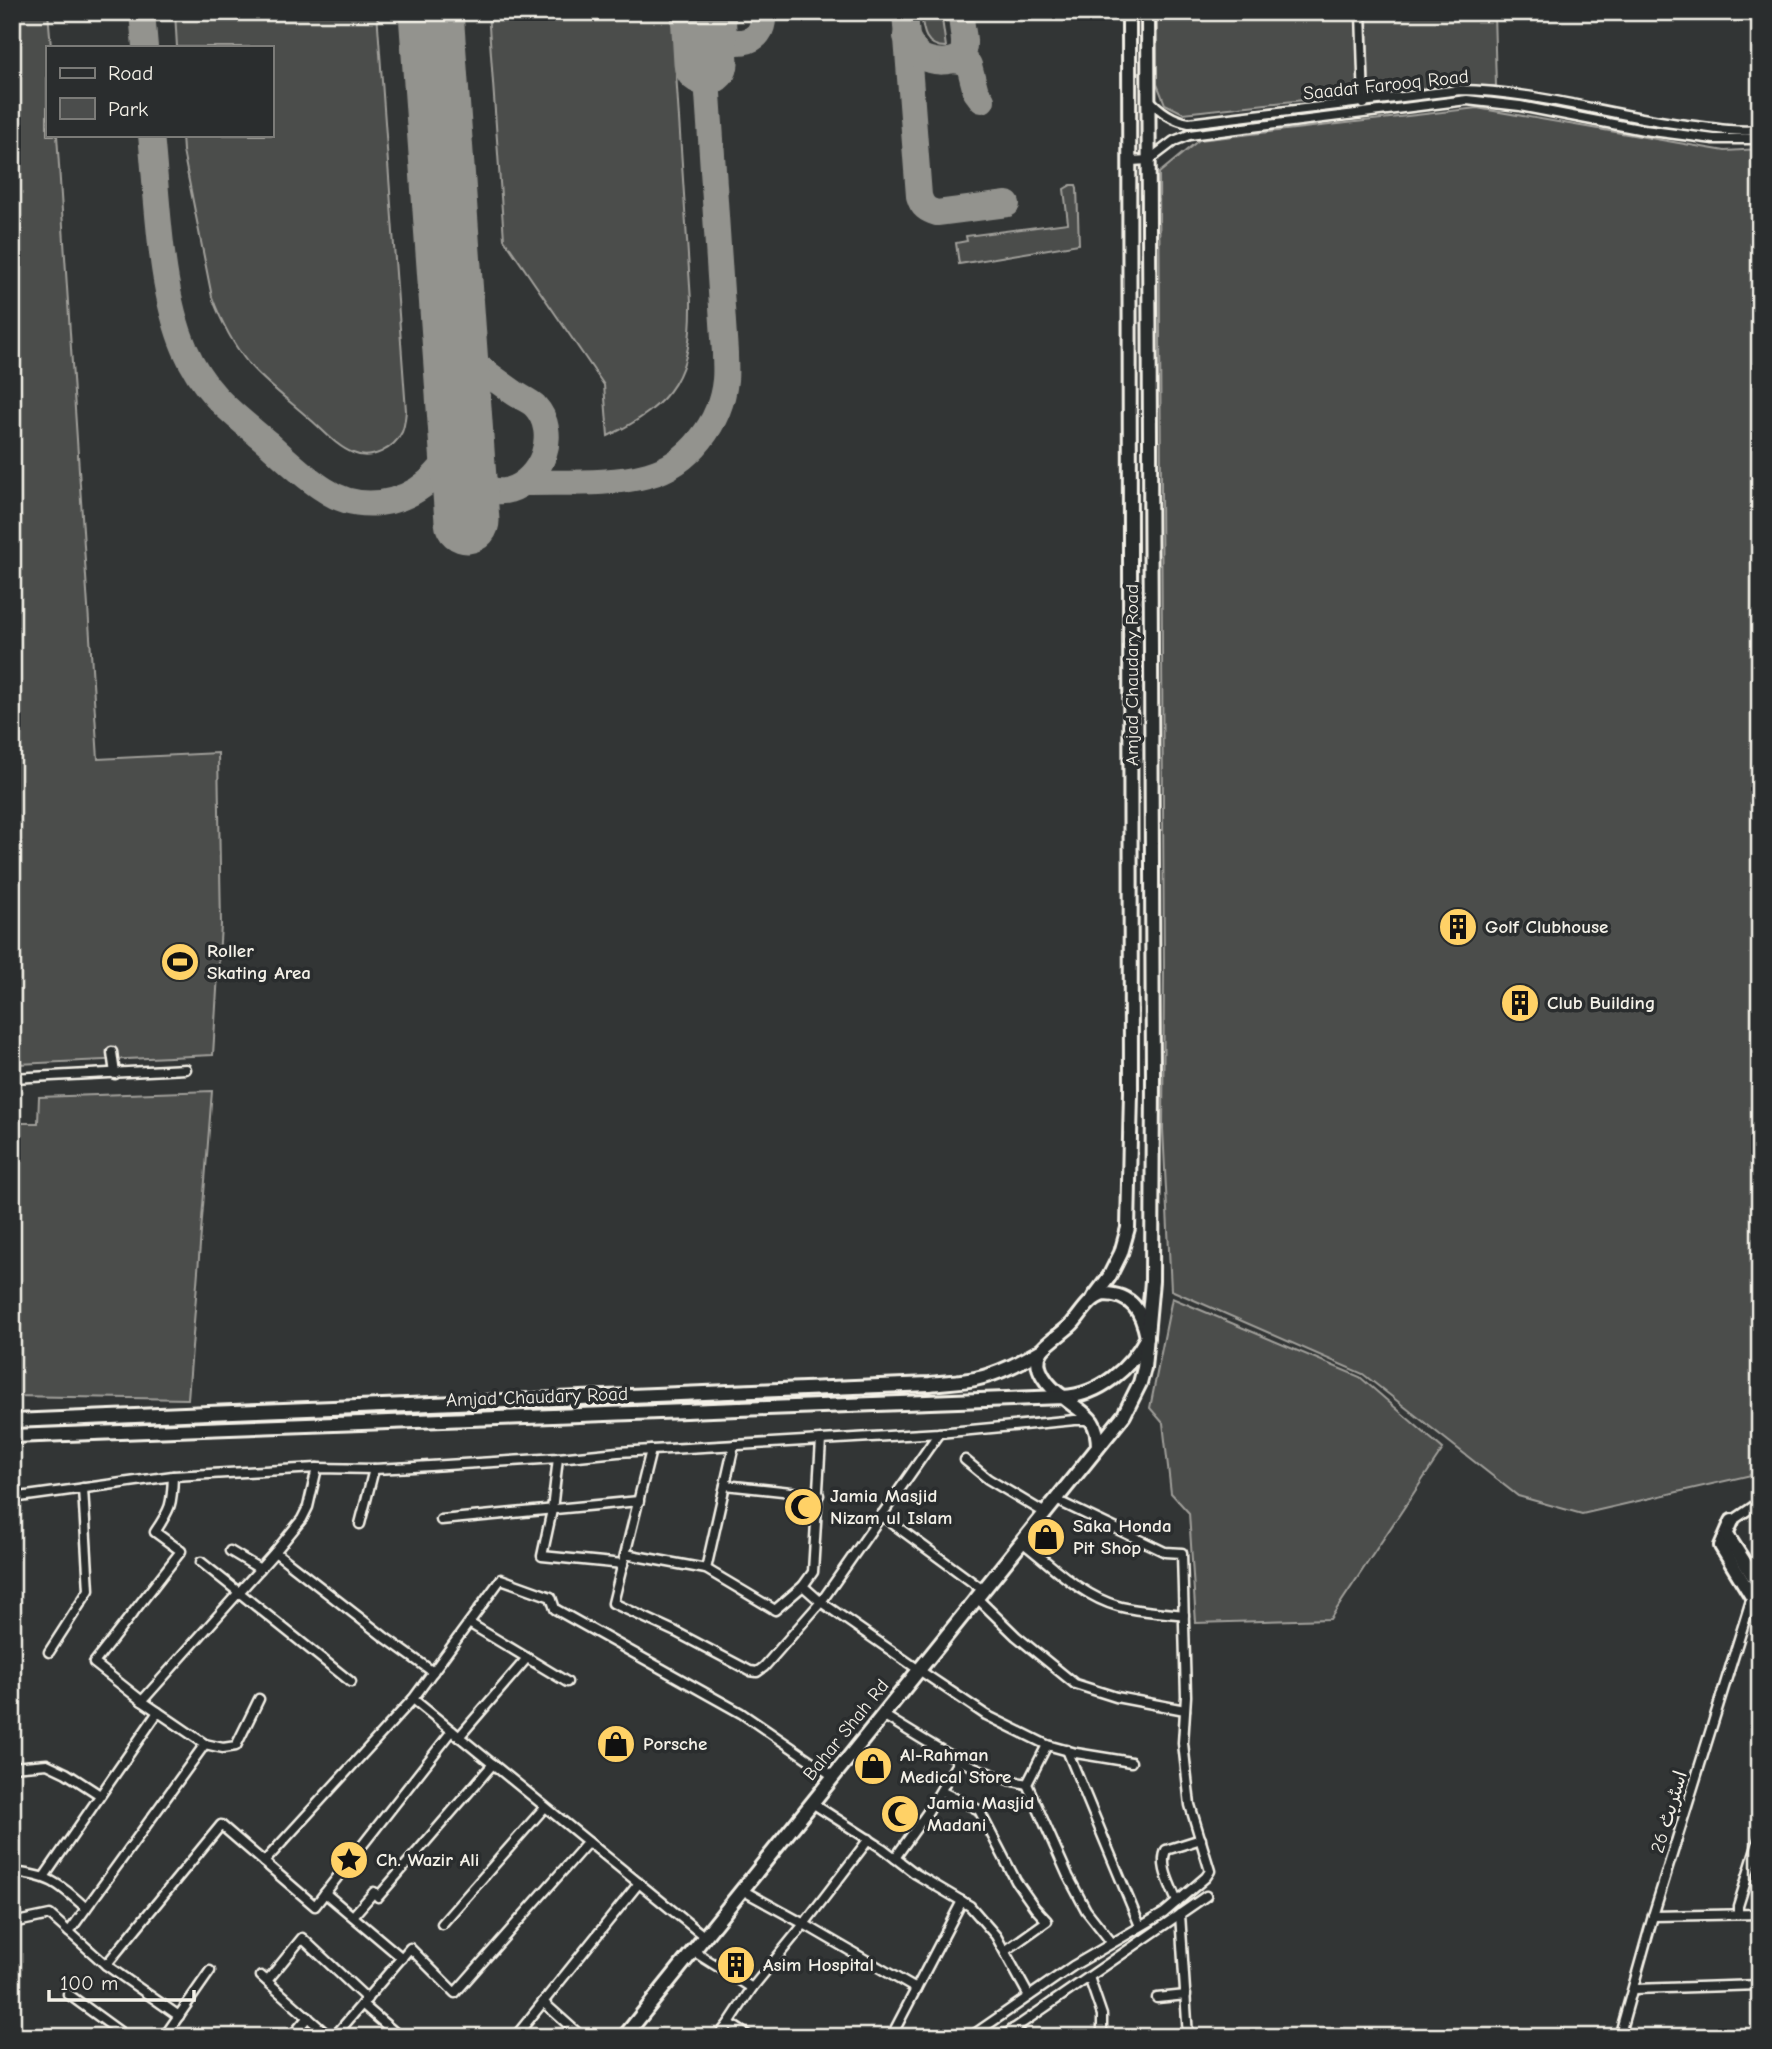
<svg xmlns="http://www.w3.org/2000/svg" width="1772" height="2049" font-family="'Comic Neue','Playpen Sans Arabic',sans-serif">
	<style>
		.green { fill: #4b4d4c; stroke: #a09f9a; stroke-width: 2 }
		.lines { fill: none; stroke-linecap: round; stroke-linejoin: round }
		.taxiway { stroke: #93938e; stroke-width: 26 }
		.runway { stroke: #93938e; stroke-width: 65 }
		.street-casing { stroke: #f4f1e8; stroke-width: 13 }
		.secondary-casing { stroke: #f4f1e8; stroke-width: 18 }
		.street { stroke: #2a2d2e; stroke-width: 8 }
		.secondary { stroke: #2a2d2e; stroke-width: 12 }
		.labels { text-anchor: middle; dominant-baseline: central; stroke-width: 7; stroke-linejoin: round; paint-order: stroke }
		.street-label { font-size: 19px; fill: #f4f1e8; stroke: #2a2d2e }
		.poi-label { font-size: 19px; font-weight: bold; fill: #f4f1e8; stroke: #2a2d2e; text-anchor: start }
	</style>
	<rect width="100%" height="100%" fill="#323535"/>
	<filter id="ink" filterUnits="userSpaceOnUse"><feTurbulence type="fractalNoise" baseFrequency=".0143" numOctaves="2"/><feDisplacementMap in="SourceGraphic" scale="14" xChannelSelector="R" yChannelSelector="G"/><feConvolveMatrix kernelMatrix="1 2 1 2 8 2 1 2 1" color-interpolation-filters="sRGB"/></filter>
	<g filter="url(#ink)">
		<!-- green -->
		<g class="green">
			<polygon points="12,12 48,12 51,47 47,47 47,135 57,135 98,759 218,753 221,925 213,1055 18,1064 12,962"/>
			<path d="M175,12H377L406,411C405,418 405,425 402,432C394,449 371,461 353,453C337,447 324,431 311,420C290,401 266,384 248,363C232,343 221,321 212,297L183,151L182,135H271V47H177Z"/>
			<path d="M488,12H672L691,301C692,374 674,404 608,436L604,385L504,239Z"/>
			<path d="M921,12H941L946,47C924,47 923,30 921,12Z"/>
			<polygon points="1157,12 1356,12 1359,94 1183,113 1165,104 1157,84"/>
			<polygon points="1367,12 1494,12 1496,86 1369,90"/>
			<polygon points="1477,108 1725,151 1760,149 1760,426 1756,431 1760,476 1760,1473 1582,1514 1518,1496 1363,1374 1171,1290 1163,1129 1164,966 1159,173 1199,140"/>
			<polygon points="1071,185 1076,185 1077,188 1079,244 959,264 956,243 967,241 966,236 1068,223 1064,189"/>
			<polygon points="212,1091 188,1399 12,1396 12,1123 38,1123 39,1097"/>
			<polygon points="1172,1298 1360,1377 1443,1449 1330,1619 1196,1623 1189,1513 1171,1493 1163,1423 1150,1408"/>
		</g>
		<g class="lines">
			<!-- taxiway -->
			<g class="taxiway">
				<polyline points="142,12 145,47"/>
				<path d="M698,12L704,31C727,46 766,51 763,12"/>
				<path d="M905,12L919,196C922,207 927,210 937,213L1007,204"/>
				<path d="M906,36C910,42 913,50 919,55C928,63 958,66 963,51C967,39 959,24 962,12"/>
				<polyline points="953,60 962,61 969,65 976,92 982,100"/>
				<path d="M151,135C158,200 159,289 185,349C204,393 232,413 268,443C286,459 304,477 325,490C341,501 361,505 380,503C421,497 440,473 461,441"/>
				<path d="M454,337L458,350L468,359C484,371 500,383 516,394C522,398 530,401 535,406C560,433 542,480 509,490C503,492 494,492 489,488C474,477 468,457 461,441"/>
				<path d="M525,483C563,482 612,485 648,475C690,464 721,422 725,380C726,371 725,362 725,353L706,63"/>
			</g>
			<!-- runway -->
			<g class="runway">
				<polyline points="431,12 467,521"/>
				<polyline points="703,12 706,63"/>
			</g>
			<defs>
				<g id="street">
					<polyline points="1361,12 1364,104"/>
					<path d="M1148,98C1160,112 1172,120 1189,123L1460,90C1539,91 1617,118 1695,126C1717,129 1738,132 1760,130"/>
					<polyline points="1130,161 1149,160 1174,141 1189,135 1467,100 1520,106 1644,130 1714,139 1760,139"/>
					<polyline points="112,1052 115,1074"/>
					<polyline points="12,1078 186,1069"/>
					<polyline points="939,1433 821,1602 919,1670 986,1715 1047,1745 1076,1753 1131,1762"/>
					<polyline points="558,1458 552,1510 542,1556 623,1564"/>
					<polyline points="965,1460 988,1479 1045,1513"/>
					<polyline points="317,1468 308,1507 302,1519 275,1552 383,1636 433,1672"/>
					<path d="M173,1476C172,1505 171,1508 155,1532L181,1551L94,1663L142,1701L275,1552"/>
					<polyline points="725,1485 819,1495"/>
					<polyline points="12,1498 173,1476 317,1468 374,1469 414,1467 558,1458 618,1452 939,1433 1075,1420 1092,1420"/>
					<polyline points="881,1515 983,1590"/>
					<polyline points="441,1520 639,1501"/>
					<polyline points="1732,1521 1760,1502"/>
					<polyline points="360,1524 374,1469"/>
					<path d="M1022,1542C1052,1565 1081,1596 1118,1606C1139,1612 1163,1612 1184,1615"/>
					<polyline points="230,1551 260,1569"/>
					<polyline points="625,1554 706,1569 775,1610 803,1586 821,1602 764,1667 757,1672 750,1671 676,1632 613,1603 651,1450"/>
					<polyline points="201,1562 351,1682"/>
					<polyline points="706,1569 734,1445"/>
					<polyline points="803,1586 813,1572 821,1440"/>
					<polyline points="977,1598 1016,1636 1075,1684 1116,1697 1185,1710"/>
					<polyline points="469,1623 567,1682"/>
					<polyline points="49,1652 89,1590 83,1488"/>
					<path d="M883,1715C928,1742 974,1775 1027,1784"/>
					<polyline points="459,1737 527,1658"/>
					<polyline points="205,1744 223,1748 236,1746 259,1699"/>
					<polyline points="1047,1745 1027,1784 1068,1876 1086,1910 1112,1943"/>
					<polyline points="1067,1750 1140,1926"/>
					<polyline points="12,1767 47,1764 66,1773 100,1795"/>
					<polyline points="941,1791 979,1810 1016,1881 1035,1908 1047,1921 1005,1951"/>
					<polyline points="812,1803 882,1848 916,1874 970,1906 996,1936 1029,1996"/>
					<polyline points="869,1839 804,1924 916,1989"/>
					<polyline points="895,1858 927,1813 959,1760"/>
					<path d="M12,1872C51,1876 57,1882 86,1908"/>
					<polyline points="44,1877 158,1712"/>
					<polyline points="325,1893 315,1906 264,1862 413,1699"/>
					<path d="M1177,1902C1171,1885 1159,1867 1166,1850L1201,1839"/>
					<polyline points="1180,1914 1188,2037"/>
					<polyline points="1738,1914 1738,1906 1760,1836"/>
					<polyline points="353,1916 374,1892 378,1897 493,1764"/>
					<polyline points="1653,1916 1760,1914"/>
					<polyline points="12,1923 50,1915 106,1965 179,2016"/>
					<polyline points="442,1924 545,1807"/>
					<polyline points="69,1932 205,1744 142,1701"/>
					<polyline points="705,1937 413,1699 501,1579 551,1597 555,1609 741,1713 833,1776"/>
					<polyline points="693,1951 752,1988 804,1924 742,1890"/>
					<polyline points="402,1958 325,1893 452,1731"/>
					<polyline points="106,1965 221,1825 264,1862"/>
					<polyline points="261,1976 330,2037"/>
					<polyline points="1089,1977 1102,2015 1102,2037"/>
					<polyline points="267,1981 302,1938 367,1999"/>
					<polyline points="1634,1989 1760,1985"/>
					<polyline points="68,1994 127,2037"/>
					<polyline points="1157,1998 1186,1995"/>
					<polyline points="543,2002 582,2037"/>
					<polyline points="362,2004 410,1948 455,1993 588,1842"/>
					<polyline points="729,2023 750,2037"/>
					<polyline points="1013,2029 1024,2037"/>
					<polyline points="164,2037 210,1971"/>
					<polyline points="291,2037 308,2017"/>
					<polyline points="334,2037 362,2004 400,2037"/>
					<polyline points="515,2037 639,1883"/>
					<polyline points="718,2037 729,2023 752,1988"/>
					<polyline points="891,2037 962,1901"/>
					<polyline points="970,2037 1073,1966 1164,1913 1206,1877 1210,1871 1190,1805 1183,1743 1186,1696 1182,1553 1165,1552 1056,1500"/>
					<polyline points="1002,2037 1206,1896"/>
					<polyline points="1619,2037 1653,1916 1752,1597 1760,1590"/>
				</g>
				<g id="secondary">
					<path d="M1104,1294C1132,1294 1142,1312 1147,1337C1130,1369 1100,1395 1063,1397C1050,1388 1030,1367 1042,1350C1048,1342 1064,1332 1072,1324C1082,1313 1089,1298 1104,1294Z"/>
					<polyline points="1094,1297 1109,1277 1121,1253 1128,1228 1131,1092 1129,12"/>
					<path d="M12,1421L930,1384C945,1382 960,1382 975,1379C999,1374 1021,1362 1042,1350"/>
					<path d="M12,1436L1063,1397C1084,1415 1098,1416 1098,1447"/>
					<polyline points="1732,1521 1721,1546 1752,1597 1760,1604"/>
					<polyline points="1727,1535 1752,1574 1760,1583"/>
					<polyline points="624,2037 1124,1415 1140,1383 1144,1368 1152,1281 1153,1078 1148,12"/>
				</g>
			</defs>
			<!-- street casing -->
			<use href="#street" class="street-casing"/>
			<!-- secondary casing -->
			<use href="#secondary" class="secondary-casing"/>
			<!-- street -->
			<use href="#street" class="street"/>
			<!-- secondary -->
			<use href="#secondary" class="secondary"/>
		</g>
	</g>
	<!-- icons -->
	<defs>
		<symbol id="building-disc" viewBox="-11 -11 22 22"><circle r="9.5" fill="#ffd166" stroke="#2a2d2e"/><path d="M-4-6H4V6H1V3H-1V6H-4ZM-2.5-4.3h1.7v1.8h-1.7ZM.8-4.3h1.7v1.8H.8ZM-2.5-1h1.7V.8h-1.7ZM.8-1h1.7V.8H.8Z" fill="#111"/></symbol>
		<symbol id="stadium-disc" viewBox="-11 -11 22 22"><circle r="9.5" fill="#ffd166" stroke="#2a2d2e"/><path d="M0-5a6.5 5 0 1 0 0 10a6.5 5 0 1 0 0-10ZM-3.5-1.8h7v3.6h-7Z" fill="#111"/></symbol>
		<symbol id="mosque-disc" viewBox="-11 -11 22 22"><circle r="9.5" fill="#ffd166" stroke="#2a2d2e"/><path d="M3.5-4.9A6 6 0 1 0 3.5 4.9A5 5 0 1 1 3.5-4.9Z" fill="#111"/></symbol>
		<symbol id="shop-disc" viewBox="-11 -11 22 22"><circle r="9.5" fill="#ffd166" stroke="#2a2d2e"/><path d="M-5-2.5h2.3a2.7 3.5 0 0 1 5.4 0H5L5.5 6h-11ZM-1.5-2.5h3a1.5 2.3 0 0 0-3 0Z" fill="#111"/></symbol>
		<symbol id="sight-disc" viewBox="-11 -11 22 22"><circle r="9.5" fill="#ffd166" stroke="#2a2d2e"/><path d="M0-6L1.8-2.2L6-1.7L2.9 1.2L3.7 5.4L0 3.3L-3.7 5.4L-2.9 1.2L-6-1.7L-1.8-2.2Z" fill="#111"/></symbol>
	</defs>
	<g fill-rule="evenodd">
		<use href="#building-disc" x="1436" y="905" width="44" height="44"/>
		<use href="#stadium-disc" x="158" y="940" width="44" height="44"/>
		<use href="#building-disc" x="1498" y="981" width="44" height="44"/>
		<use href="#mosque-disc" x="781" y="1485" width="44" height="44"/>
		<use href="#shop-disc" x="1024" y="1515" width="44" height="44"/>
		<use href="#shop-disc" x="594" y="1722" width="44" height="44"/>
		<use href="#shop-disc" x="851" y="1744" width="44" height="44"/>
		<use href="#mosque-disc" x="878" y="1792" width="44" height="44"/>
		<use href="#sight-disc" x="327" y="1838" width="44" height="44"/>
		<use href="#building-disc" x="714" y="1943" width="44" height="44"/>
	</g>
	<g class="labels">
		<!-- street labels -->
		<g class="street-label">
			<text transform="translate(1386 85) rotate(-6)">Saadat Farooq Road</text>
			<text transform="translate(1132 675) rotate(-90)">Amjad Chaudary Road</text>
			<text transform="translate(537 1397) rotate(-2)">Amjad Chaudary Road</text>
			<text transform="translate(846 1730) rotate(-51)">Bahar Shah Rd</text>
			<text transform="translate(1669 1812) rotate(-73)">اسٹریٹ 26</text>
		</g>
		<!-- poi labels -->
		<g class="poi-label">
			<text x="1485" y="927">Golf Clubhouse</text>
			<text x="207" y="951">Roller<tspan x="207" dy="22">Skating Area</tspan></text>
			<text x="1547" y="1003">Club Building</text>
			<text x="830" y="1496">Jamia Masjid<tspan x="830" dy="22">Nizam ul Islam</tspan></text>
			<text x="1073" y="1526">Saka Honda<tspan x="1073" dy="22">Pit Shop</tspan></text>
			<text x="643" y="1744">Porsche</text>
			<text x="900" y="1755">Al-Rahman<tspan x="900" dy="22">Medical Store</tspan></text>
			<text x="927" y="1803">Jamia Masjid<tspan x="927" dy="22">Madani</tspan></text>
			<text x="376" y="1860">Ch. Wazir Ali</text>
			<text x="763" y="1965">Asim Hospital</text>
		</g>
	</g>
	<!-- margin -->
	<rect width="1772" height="2049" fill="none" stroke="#2a2d2e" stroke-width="42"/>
	<rect x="21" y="21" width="1730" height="2007" fill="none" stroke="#f4f1e8" stroke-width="2.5" filter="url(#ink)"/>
	<!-- legend -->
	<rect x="46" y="46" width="228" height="91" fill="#2a2d2e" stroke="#7b7b78" stroke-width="2"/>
	<rect x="60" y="68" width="35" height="10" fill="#2a2d2e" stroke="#7b7b78" stroke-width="2"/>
	<text x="108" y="80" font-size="21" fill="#f4f1e8">Road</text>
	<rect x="60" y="98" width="35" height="21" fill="#4b4d4c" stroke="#7b7b78" stroke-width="2"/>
	<text x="108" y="116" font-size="21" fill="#f4f1e8">Park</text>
	<!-- scale -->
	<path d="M49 1990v10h145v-10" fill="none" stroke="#f4f1e8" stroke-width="3.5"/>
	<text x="60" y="1990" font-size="21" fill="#f4f1e8" stroke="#2a2d2e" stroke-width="5" paint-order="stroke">100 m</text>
</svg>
